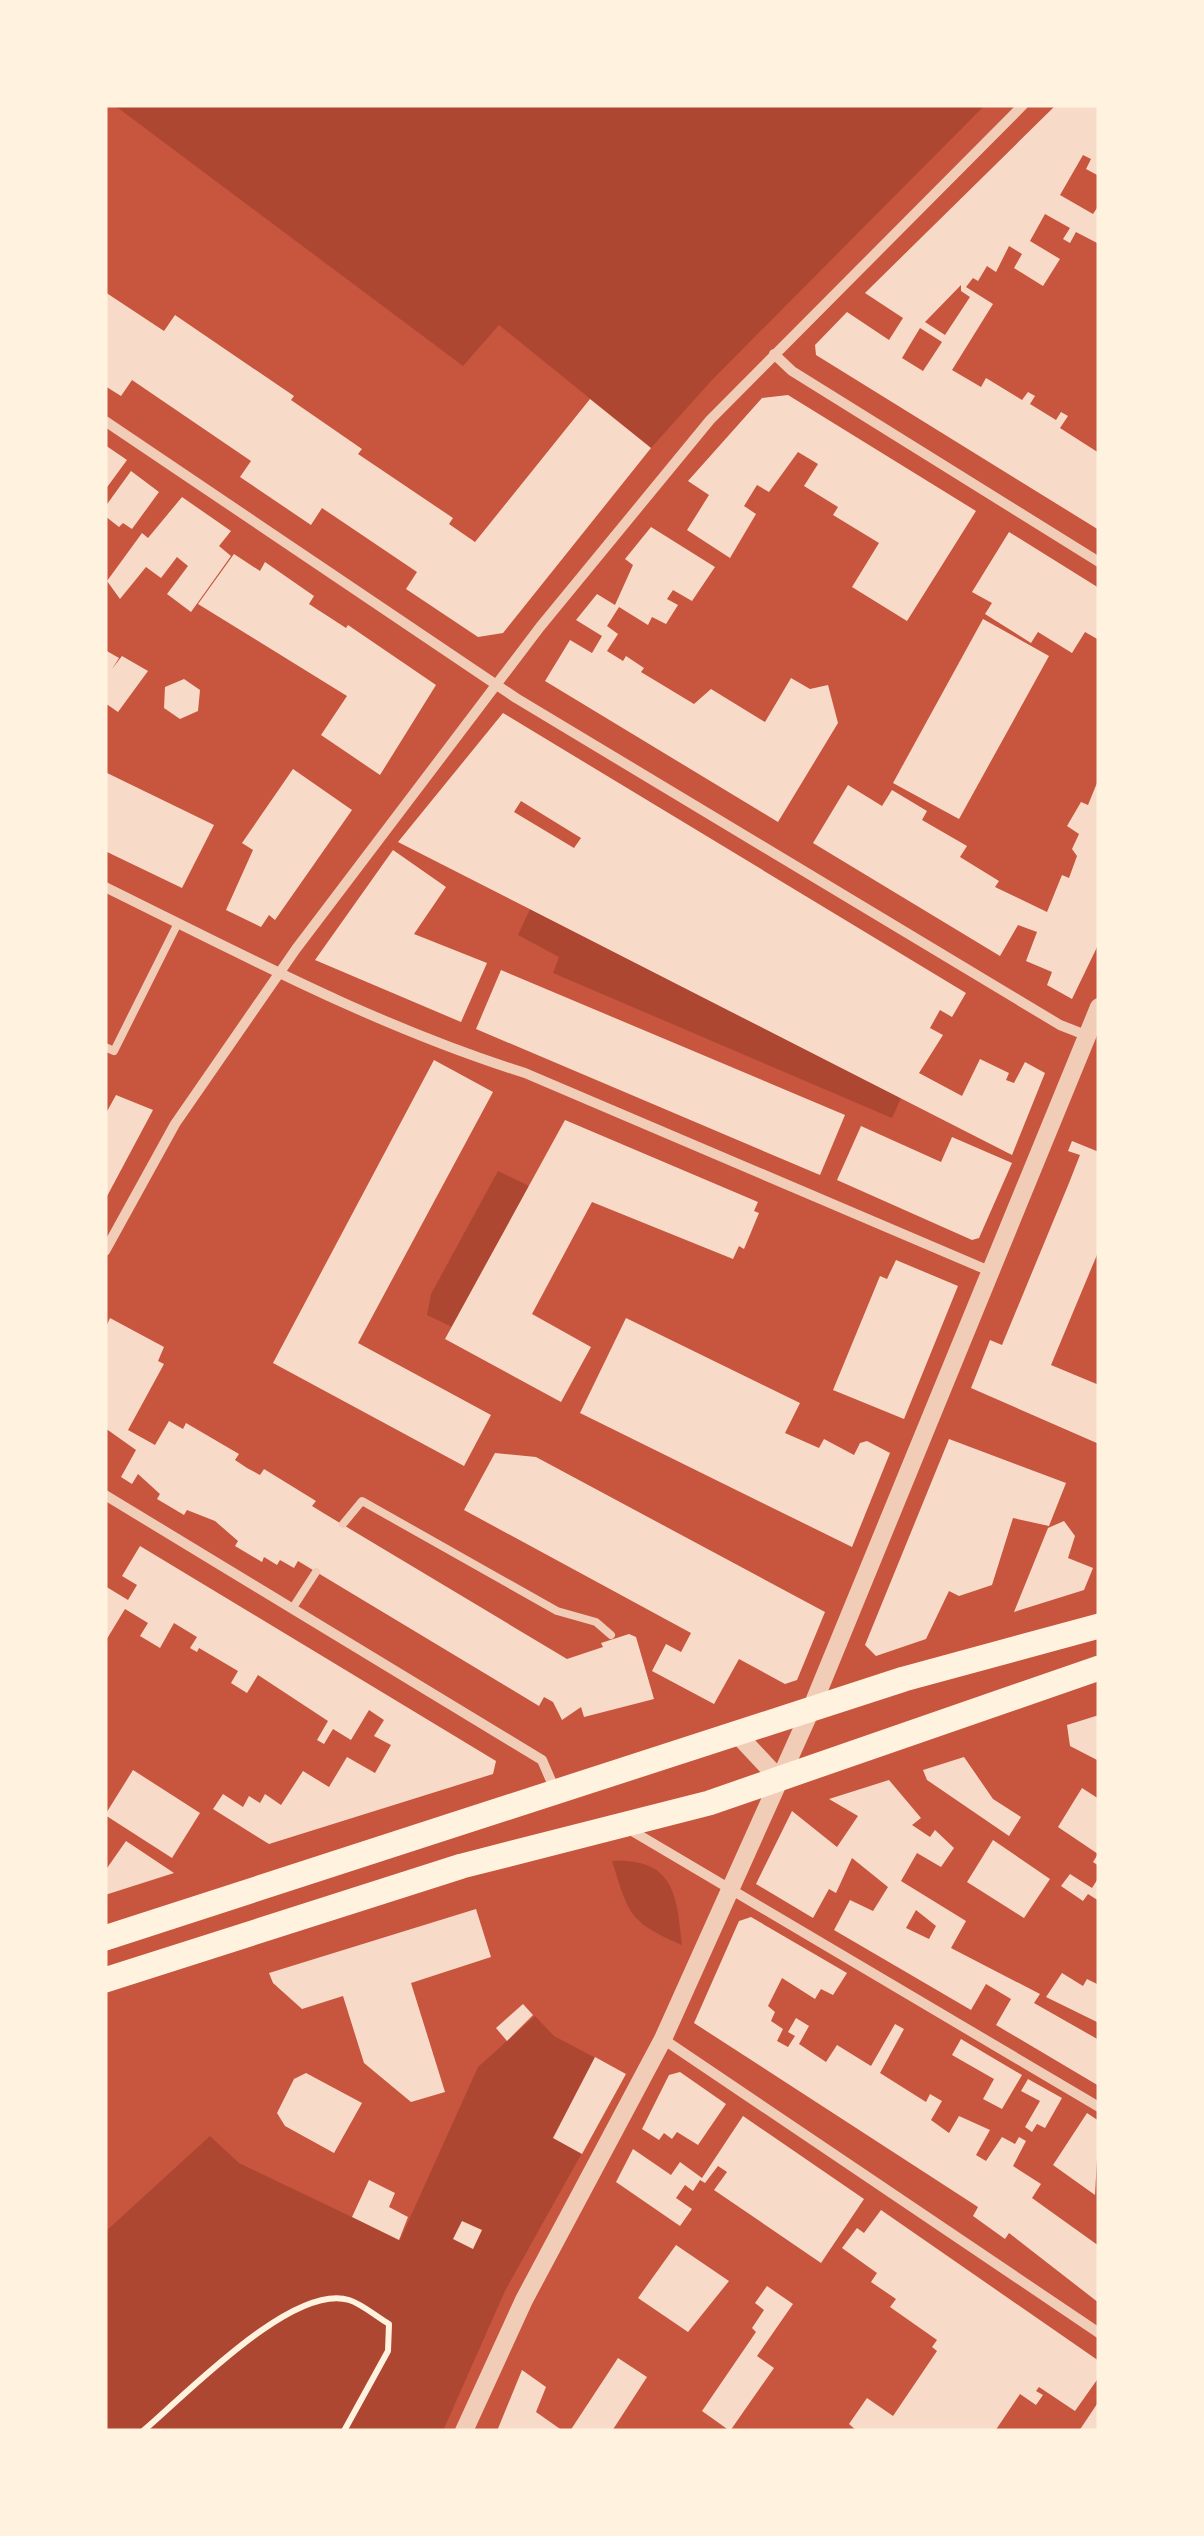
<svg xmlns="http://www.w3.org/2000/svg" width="1204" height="2536" font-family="'Times New Roman',serif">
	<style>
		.green { fill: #ae4732 }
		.building { fill: #f7dbc8; fill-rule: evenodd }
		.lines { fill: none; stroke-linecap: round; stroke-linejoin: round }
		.path { stroke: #fff3e0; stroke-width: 6 }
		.service { stroke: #f1ccb7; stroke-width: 8 }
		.minor { stroke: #f1ccb7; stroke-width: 10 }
		.tertiary { stroke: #f1ccb7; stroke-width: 18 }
		.primary { stroke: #fff3e0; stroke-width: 25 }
	</style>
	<rect width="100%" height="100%" fill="#c8553d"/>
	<!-- green -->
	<g class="green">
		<polygon points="114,105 985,105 712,380 651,448 499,325 463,366"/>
		<polygon points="530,909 901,1098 892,1118 553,973 559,957 518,935"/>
		<polygon points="498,1171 529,1186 452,1327 427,1315 431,1294"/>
		<path d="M612,1861C674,1858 677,1895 682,1945C629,1922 629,1915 612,1861Z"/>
		<polygon points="535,2016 554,2036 626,2074 505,2291 443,2431 105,2431 105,2232 210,2136 239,2163 400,2240 478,2067"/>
	</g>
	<!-- building -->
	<g class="building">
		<path d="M1056,105H1099V176L1086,169L1091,159L1083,155L1060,195L1093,214L1099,205V244L1076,232L1070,243L1063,239L1070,228L1045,214L1030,241L1060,259L1043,286L1014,268L1022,254L1009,246L996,272L987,266L978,281L973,278L966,287L993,304L952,370L981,387L986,378L1022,400L1028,392L1035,396L1030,404L1056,420L1061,412L1068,416L1060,428L1099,453V530L816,355L815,345L847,312L889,340L903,318L865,293ZM961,285V291L970,297L945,335L925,322ZM920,328L942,342L923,371L902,358Z"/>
		<polygon points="105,292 164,331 175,315 294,396 291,400 362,449 358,454 453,518 449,524 475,542 590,399 651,448 503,633 478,637 406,589 417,572 322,508 311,525 240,477 251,461 132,380 121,396 105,386"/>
		<polygon points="788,395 976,511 907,621 852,587 879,543 833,515 838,507 804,486 818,464 798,452 769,492 757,485 744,506 756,514 730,558 687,530 709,495 688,481 762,398"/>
		<polygon points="105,445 127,460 105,490"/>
		<polygon points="131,471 159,492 132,529 123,523 119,527 105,516 105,507"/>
		<polygon points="182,497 231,531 219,546 231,556 191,612 167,594 188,566 177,557 161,578 146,567 120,599 107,581 142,533 148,538"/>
		<polygon points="651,527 715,567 692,601 673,590 667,599 678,605 666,624 652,617 648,625 619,607 607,626 618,634 607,651 623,661 626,656 644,668 641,672 694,704 711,689 765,722 791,678 810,689 828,685 838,723 778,822 545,681 570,640 592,653 602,636 576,620 597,594 615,605 633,565 625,559"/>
		<polygon points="1009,532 1099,588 1099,640 1085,632 1072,653 1038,632 1031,643 985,614 992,603 972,592"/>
		<polygon points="234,554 260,571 265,562 314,596 309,604 346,628 348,625 436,685 380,775 321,735 347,696 198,604"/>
		<polygon points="983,619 1049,656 959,819 893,783"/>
		<polygon points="105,650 119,658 112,669 122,656 148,671 118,712 105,703"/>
		<polygon points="184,679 200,690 198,711 180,719 164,708 165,687"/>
		<path d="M503,713L966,993L952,1017L940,1010L930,1028L943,1035L919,1073L962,1096L980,1059L1009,1073L1006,1080L1014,1083L1025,1062L1045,1073L1012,1155L398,842ZM521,801L581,838L574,848L514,812Z"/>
		<polygon points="293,769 352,810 275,920 269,915 261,927 226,910 253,850 242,843"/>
		<polygon points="105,772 214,825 182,888 105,851"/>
		<polygon points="1099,778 1099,943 1072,999 1047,985 1052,972 1026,961 1037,932 1018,925 1000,956 813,843 848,785 882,806 892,790 927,811 922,820 967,846 960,857 999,881 995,887 1047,912 1062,875 1069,878 1077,856 1072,849 1079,834 1067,826 1081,802 1088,805"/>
		<polygon points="393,850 446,887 414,934 487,963 461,1022 315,960"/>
		<polygon points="501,970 845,1115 820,1175 476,1029"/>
		<polygon points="434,1060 493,1092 358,1343 491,1415 464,1466 273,1363"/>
		<polygon points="116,1095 153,1110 105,1200 105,1115"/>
		<polygon points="565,1120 758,1202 754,1211 759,1213 744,1249 739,1246 733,1259 592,1202 532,1314 591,1347 561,1402 445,1339"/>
		<polygon points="861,1126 941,1162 952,1137 1012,1163 979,1238 972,1240 837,1180"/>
		<polygon points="1072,1141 1099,1152 1099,1250 1051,1365 1099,1385 1099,1444 971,1388 990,1340 1002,1345 1069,1183 1080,1155 1068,1151"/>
		<polygon points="896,1260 958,1286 904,1419 833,1390 880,1276 887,1279"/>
		<polygon points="110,1318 164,1347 158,1361 164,1364 128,1430 155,1445 169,1421 183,1429 186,1423 239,1454 235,1460 247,1468 260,1475 264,1469 316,1501 312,1506 325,1514 567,1659 603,1647 601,1643 629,1634 636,1637 654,1699 584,1717 581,1707 562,1720 553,1702 544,1697 539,1706 298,1561 294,1568 280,1560 277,1565 264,1557 262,1562 235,1546 238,1541 215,1521 187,1510 184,1515 157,1499 160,1494 138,1474 132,1484 121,1477 136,1450 105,1428 105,1329"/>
		<polygon points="626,1318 800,1403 785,1433 819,1448 824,1439 854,1455 860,1443 867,1441 890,1453 852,1547 580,1413"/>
		<polygon points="949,1439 1066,1483 1049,1526 1013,1518 992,1585 959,1596 949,1591 926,1639 876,1656 865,1645"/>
		<polygon points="495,1453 536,1457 825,1612 797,1680 785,1684 739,1659 714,1704 652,1671 666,1644 681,1652 691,1633 464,1510"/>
		<polygon points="1064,1521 1075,1536 1068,1558 1093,1568 1084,1590 1014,1612 1048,1528"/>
		<polygon points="140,1546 496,1761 493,1774 269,1844 213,1809 223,1794 243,1807 249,1796 260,1803 265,1794 281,1805 303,1771 329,1787 347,1757 375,1773 391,1745 374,1736 384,1720 369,1710 351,1740 333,1729 324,1744 317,1740 328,1721 258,1675 247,1693 231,1683 238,1671 199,1648 197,1652 190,1648 197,1637 174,1623 160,1648 140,1636 148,1623 125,1609 105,1642 105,1586 128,1600 137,1585 122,1576"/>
		<polygon points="1099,1715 1099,1761 1070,1746 1067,1725"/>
		<polygon points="964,1757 993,1799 1021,1817 1009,1836 927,1780 923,1770"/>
		<polygon points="133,1770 200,1813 172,1858 105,1815"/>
		<path d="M889,1780L921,1818L912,1825L930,1837L935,1830L954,1848L941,1867L917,1853L901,1881L966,1921L951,1948L1040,1994L1034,2003L1099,2040V2086L996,2025L1011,1999L986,1984L971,2010L834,1930L850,1900L873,1911L888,1887L852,1858L836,1893L829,1889L813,1918L756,1884L792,1811L837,1847L858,1816L829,1799ZM916,1910L936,1926L929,1939L906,1928Z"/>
		<polygon points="1082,1788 1099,1799 1099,1866 1093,1862 1098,1854 1058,1827"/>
		<polygon points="993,1840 1050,1879 1024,1918 967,1882"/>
		<polygon points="126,1841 174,1873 105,1895 105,1871"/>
		<polygon points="1070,1874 1092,1888 1099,1877 1099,1901 1088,1894 1083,1901 1061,1886"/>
		<polygon points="476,1909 491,1957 411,1983 445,2092 411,2102 364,2063 343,1996 302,2009 273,1983 269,1973"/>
		<polygon points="751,1917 847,1973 833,1995 821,1989 815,1999 782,1978 768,2006 775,2012 771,2021 783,2029 777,2041 788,2047 795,2036 788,2032 796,2018 809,2026 799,2044 826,2062 837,2045 871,2066 895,2024 904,2029 880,2073 926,2102 930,2094 942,2101 931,2120 949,2133 959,2116 990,2130 976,2155 986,2161 1002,2137 1015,2144 1019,2137 1026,2141 1013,2166 1041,2184 1032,2198 1099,2246 1099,2303 1009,2233 1005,2239 973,2216 978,2207 694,2023 739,1921"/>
		<polygon points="1062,1973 1083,1986 1087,1979 1099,1985 1099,2023 1046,1997"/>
		<polygon points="523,2004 533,2015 507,2041 496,2028"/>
		<polygon points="961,2039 1022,2075 1002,2109 983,2099 994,2079 952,2055"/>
		<polygon points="595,2057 626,2074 582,2154 553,2138"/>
		<polygon points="680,2072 726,2104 698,2145 677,2132 672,2139 664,2133 659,2140 642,2129 669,2075"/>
		<polygon points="306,2073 362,2103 334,2153 285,2126 277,2113 294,2079"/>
		<polygon points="1028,2079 1062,2098 1045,2128 1037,2124 1032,2132 1025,2127 1040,2101 1021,2091"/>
		<polygon points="1087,2113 1099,2121 1095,2195 1053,2165"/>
		<polygon points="743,2116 864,2199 821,2263 714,2190 727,2172 718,2166 705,2183 700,2180 693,2191 685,2185 676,2198 692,2209 680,2226 616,2182 633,2149 671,2175 680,2162 702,2178"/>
		<polygon points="369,2180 395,2193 389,2207 408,2217 399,2240 352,2217"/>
		<polygon points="881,2210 1099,2361 1099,2377 1075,2411 1039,2387 1036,2391 1043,2395 1036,2405 1020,2394 995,2431 857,2431 849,2424 867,2398 893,2416 937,2351 932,2347 937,2340 890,2307 896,2299 871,2282 877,2273 842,2248 857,2228 864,2233"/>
		<polygon points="462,2221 482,2230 473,2249 453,2239"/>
		<polygon points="676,2245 729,2281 688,2332 638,2298"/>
		<polygon points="767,2286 793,2304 757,2356 774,2368 730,2431 702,2411 756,2332 752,2328 764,2310 755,2303"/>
		<polygon points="618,2358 647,2377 612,2431 570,2431"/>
		<polygon points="522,2370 546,2387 536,2412 563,2431 497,2431"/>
		<polygon points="1099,2401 1099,2431 1079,2431"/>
	</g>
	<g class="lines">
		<!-- path -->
		<path class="path" d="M143,2431C185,2396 292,2283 349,2300C362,2304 377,2317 389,2324L388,2351L344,2431"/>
		<!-- service -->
		<g class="service">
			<polyline points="105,1047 114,1051 178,923"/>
			<polyline points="343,1524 362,1501 557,1611 596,1622 611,1635"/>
			<polyline points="292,1609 316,1572"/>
		</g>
		<!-- minor -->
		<g class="minor">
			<polyline points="774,354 792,371 1099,562"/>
			<polyline points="105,421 516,698 1060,1025 1088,1036"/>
			<path d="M105,887C243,955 378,1027 525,1073L992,1272"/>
			<polyline points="105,1251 175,1124 296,949 540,627 710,420 1023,105"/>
			<polyline points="105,1495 542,1760 555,1790"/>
			<polyline points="627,1828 1099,2107"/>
			<polyline points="663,2039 1099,2333"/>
		</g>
		<!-- tertiary -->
		<g class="tertiary">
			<polyline points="738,1735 779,1779"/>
			<polyline points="464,2431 524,2300 663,2039 809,1714 1099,1007"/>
		</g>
		<!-- primary -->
		<g class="primary">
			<polyline points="105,1938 904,1679 1099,1626"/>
			<polyline points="105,1980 462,1866 709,1803 1099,1668"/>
		</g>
	</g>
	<!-- border -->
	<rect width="1204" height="2536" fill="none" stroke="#fff3e0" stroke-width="215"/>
</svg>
